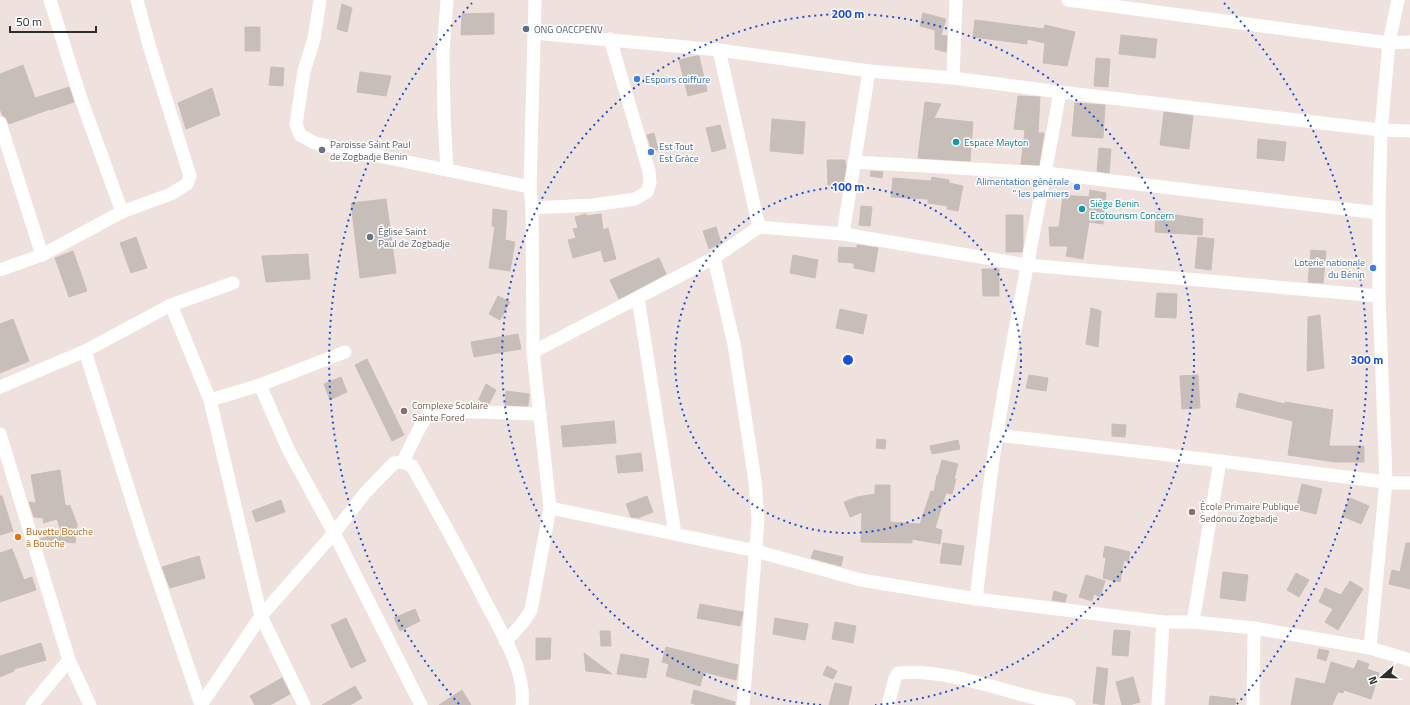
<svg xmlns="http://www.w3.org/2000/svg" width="1410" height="705" font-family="'Titillium Web',sans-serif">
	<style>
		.building { fill: #c8beb9; stroke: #cbbdb7 }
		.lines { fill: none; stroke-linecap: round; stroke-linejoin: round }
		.minor { stroke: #fff; stroke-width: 13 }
		.ring { fill: none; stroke: #1d4ed8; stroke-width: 2; stroke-dasharray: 2 4 }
		.service-dot { fill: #5c6f8a; stroke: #fff; stroke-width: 1.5 }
		.shop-dot { fill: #3f7fe0; stroke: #fff; stroke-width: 1.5 }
		.culture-dot { fill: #0f9aa8; stroke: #fff; stroke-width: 1.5 }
		.worship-dot { fill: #6b7280; stroke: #fff; stroke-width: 1.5 }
		.education-dot { fill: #8d6e63; stroke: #fff; stroke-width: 1.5 }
		.food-dot { fill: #e8710a; stroke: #fff; stroke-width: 1.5 }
		.labels { text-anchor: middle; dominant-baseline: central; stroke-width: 3; stroke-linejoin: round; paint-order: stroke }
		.service-label { font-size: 10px; fill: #4e5e75; stroke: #fff; text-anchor: start }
		.shop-label { font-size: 10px; fill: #366cbe; stroke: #fff; text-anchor: start }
		.culture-label { font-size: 10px; fill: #0d838f; stroke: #fff; text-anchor: start }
		.worship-label { font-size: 10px; fill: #5b616d; stroke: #fff; text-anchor: start }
		.education-label { font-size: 10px; fill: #785e54; stroke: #fff; text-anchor: start }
		.food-label { font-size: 10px; fill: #c56008; stroke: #fff; text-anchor: start }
		.centre { fill: #1d4ed8; stroke: #fff; stroke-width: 2 }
		.ring-label { font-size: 12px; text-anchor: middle; font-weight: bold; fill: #1d4ed8; stroke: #fff; stroke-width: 3; stroke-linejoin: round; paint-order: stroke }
	</style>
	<rect width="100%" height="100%" fill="#efe2de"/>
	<!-- building -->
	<g class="building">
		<polygon points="342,4 352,8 347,32 337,29"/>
		<polygon points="494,13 494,34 461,35 462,14"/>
		<polygon points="923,13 946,19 941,35 947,36 946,52 935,49 935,30 920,26"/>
		<polygon points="975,20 1044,29 1045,25 1075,32 1067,66 1043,63 1045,43 1027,39 1027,44 973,37"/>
		<rect x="245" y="27" width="15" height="24"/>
		<polygon points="1121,35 1157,39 1155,58 1119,54"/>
		<polygon points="696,56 699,56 707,91 688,96 679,60"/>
		<polygon points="1096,58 1110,59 1108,87 1094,86"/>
		<polygon points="23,65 35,98 69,87 74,102 50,110 50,109 9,124 6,117 3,116 0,109 0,74"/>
		<polygon points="271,67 284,68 283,86 269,85"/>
		<polygon points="360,72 391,76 386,96 357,92"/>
		<polygon points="212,88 220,115 186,129 178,103"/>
		<polygon points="1018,96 1040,97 1038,133 1044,133 1039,165 1021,164 1025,130 1014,129"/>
		<polygon points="925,102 941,104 934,118 973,122 970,161 918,158"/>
		<polygon points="1075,103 1105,105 1103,138 1072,136"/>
		<polygon points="1164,112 1193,116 1189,149 1160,145"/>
		<polygon points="772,119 805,122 803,154 770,151"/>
		<polygon points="720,125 726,148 712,152 706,128"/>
		<polygon points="654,133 658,150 652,151 647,135"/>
		<polygon points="1258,139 1286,142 1284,161 1257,158"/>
		<polygon points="1099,148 1111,149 1109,173 1097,171"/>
		<polygon points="827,160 845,160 846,167 843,184 828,185"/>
		<polygon points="871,171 883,172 882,178 870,176"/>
		<polygon points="932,177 949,180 949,183 963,186 958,211 947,209 948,206 928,203 928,199 891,197 893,178 931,181"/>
		<polygon points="1090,190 1106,193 1103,224 1089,222 1083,259 1066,256 1068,246 1050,246 1049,227 1059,227 1063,195 1089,197"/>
		<polygon points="386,199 396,273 360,278 351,203"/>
		<polygon points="861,206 872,207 870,226 859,225"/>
		<polygon points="493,209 507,211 505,240 515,242 510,271 489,268 495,227 492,226"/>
		<polygon points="1156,212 1203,219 1202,235 1155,232"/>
		<polygon points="586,214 586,216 601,214 603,230 608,228 616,259 604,262 601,250 573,258 568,240 576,238 573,229 578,228 575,217"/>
		<polygon points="1006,215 1023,215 1023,245 1022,252 1006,252"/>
		<polygon points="716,227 721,243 709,249 703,231"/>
		<polygon points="136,237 147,268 131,273 120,243"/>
		<polygon points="1198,237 1214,239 1211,270 1195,268"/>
		<polygon points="857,245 878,248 874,272 854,268 854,263 838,262 839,247 857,248"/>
		<polygon points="1311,250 1326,251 1323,283 1308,282"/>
		<polygon points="73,251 87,291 69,297 55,258"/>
		<polygon points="308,254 310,279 266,282 262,256"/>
		<polygon points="793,255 818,260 815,278 790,273"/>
		<polygon points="659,258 666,274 619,299 610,280"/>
		<polygon points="982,269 999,269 999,296 983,296"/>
		<polygon points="1157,293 1177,294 1176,318 1155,317"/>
		<polygon points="498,296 510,302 500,320 489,314"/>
		<polygon points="1091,308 1101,311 1098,347 1086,344"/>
		<polygon points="840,309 867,315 863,334 836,328"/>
		<polygon points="1320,315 1324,368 1307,371 1308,317"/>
		<polygon points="13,319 29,361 0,373 0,324"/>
		<polygon points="518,334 521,349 474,357 471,342"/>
		<polygon points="367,359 404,435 392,441 355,365"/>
		<polygon points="1029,375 1048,378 1046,391 1026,388"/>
		<polygon points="1198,375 1200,408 1182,409 1180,376"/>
		<polygon points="341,377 347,392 330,400 324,384"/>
		<polygon points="486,384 496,390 489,404 484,404 478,401"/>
		<polygon points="506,391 529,394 528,406 505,405"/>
		<polygon points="1239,393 1285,404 1285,402 1333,410 1329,446 1364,446 1364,462 1335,462 1288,455 1293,421 1236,407"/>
		<polygon points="614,421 616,443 563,447 561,426"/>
		<polygon points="1112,424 1126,425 1125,437 1112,436"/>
		<polygon points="877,439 886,440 885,449 876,448"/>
		<polygon points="958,440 960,449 932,454 930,446"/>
		<polygon points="641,453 643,471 618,473 616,456"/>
		<polygon points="942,460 958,464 954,479 956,479 952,494 946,493 935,528 942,530 940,544 912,539 912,543 861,542 862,512 850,517 844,502 857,497 875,494 875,485 890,485 890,522 920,524 931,491 934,492 937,475 938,475"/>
		<polygon points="60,470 65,505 70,506 77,524 75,543 40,539 61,531 57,519 43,523 44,518 34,517 29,502 36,503 31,475"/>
		<polygon points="1302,484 1322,489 1316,514 1296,509"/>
		<polygon points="0,496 2,496 13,531 0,535"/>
		<polygon points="647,496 653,512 638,518 631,517 626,504"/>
		<polygon points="1350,498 1369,506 1361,524 1342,516"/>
		<polygon points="281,500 285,512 256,522 252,511"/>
		<polygon points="943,543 964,546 961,565 940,563"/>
		<polygon points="1406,543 1410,543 1410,589 1389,584 1392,570 1400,572"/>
		<polygon points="1105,546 1130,552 1128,562 1124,560 1120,582 1103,578 1106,558 1103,557"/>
		<polygon points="12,549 24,580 32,577 36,590 0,602 0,553"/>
		<polygon points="814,550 843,557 841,566 811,558"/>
		<polygon points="199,556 205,578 170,588 162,567"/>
		<polygon points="1223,572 1248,575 1245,601 1220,598"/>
		<polygon points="1296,573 1309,580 1299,597 1287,590"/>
		<polygon points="1086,575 1105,581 1100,597 1094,594 1092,601 1079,597"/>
		<polygon points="1350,581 1363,589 1338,630 1325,622 1333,609 1319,602 1325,588 1341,595"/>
		<polygon points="1054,591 1067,595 1065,602 1052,600"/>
		<polygon points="700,604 743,612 740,626 697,618"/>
		<polygon points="415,609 420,621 400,631 394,618"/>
		<polygon points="346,618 366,661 351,668 331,625"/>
		<polygon points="775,618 808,624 805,640 773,634"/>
		<polygon points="835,622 856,626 853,643 832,639"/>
		<polygon points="1114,630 1130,631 1128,656 1112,655"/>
		<polygon points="600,631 610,631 611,646 601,646"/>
		<polygon points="536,638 551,638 550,659 536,660"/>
		<polygon points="41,643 46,660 14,669 14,671 0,677 0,656"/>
		<polygon points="666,647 738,665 736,680 704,672 700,686 666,676 669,664 662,662"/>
		<polygon points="1319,649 1329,651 1326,661 1317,658"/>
		<polygon points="584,653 612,674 586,671"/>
		<polygon points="621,654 649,659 646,678 617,674"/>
		<polygon points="1358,660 1369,664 1367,669 1379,673 1371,699 1344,690 1343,693 1338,692 1332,705 1291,705 1296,678 1325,684 1331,662 1354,669"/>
		<polygon points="827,666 837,671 833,679 823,675"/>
		<polygon points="1097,667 1108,669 1104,705 1093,703"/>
		<polygon points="1133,677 1140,702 1129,705 1122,705 1116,682"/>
		<polygon points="282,678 290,694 270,705 255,705 250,696"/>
		<polygon points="835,683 852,687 848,705 829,705"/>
		<polygon points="355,686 362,698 350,705 322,705"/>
		<polygon points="462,690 471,705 439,705"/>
		<polygon points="694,690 735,702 735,705 697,705 691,703"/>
		<polygon points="1210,696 1236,699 1235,705 1209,705"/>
	</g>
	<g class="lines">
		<!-- minor -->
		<g class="minor">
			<polyline points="50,0 80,96 122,212"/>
			<polyline points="320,0 314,39 304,71 296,124 300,135 315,143 530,187"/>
			<polyline points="1068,0 1389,43 1410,42"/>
			<polyline points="534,33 719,50 869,71 953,78 1060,92 1381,130 1410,131"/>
			<polyline points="719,50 759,227"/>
			<polyline points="953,78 956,0"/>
			<polyline points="0,123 42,255"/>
			<polyline points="854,162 1046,173 1379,213"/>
			<polyline points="447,170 444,117 443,52 447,0"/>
			<polyline points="532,208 593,205 635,199 647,192 650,183 649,171 610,39"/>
			<polyline points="843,234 869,71"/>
			<polyline points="714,258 734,344 755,481 758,520 743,705"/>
			<polyline points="0,270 42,255 122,212 171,194 187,184 190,176 149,45 137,0"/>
			<polyline points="638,298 675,534"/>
			<polyline points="171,305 210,400 261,616 304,705"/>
			<polyline points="85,351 142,532 201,705"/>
			<polyline points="533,352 714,258 759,227 843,234 1027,265 1379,296"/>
			<polyline points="260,385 288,449 334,533 421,705"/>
			<polyline points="0,387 85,351 171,305 233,283"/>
			<polyline points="210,400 260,385 345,352"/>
			<polyline points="0,434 69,660 90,705"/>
			<polyline points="996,435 1220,461 1393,483 1410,483"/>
			<path d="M403,462C408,452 422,419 430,414C433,413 437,412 439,411L540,414"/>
			<polyline points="550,508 756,551 861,580 976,599 1163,622 1193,622 1254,628 1370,648 1410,660"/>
			<path d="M976,599C983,544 988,488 997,434C1015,319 1040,206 1060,92"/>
			<polyline points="1193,622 1220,461"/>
			<path d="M505,641C516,632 524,622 531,610L550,508L533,352L532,208L530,187L535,0"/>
			<polyline points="1370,648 1386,481 1379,296 1379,213 1381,130 1389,43 1398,0"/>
			<polyline points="32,705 69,660"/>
			<path d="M201,705L261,616L334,533L365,493L394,463L403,462L412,466C436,509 461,553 483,597C499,629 526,668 522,705"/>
			<path d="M888,705L895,678L898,673C935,668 990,686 1027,696C1041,700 1055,702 1069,705"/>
			<polyline points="1158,705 1163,622"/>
			<polyline points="1253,705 1254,628"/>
		</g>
	</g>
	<!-- distance rings -->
	<g class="ring">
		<circle cx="848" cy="360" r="173"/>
		<path d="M821 705A346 346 0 1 1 875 705"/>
		<path d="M459 704A519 519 0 0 1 472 3M1224 3A519 519 0 0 1 1237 704"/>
	</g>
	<!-- markers -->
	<circle class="service-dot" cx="526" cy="29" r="4"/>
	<g class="shop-dot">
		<circle cx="637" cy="79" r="4"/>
		<circle cx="651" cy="152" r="4"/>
		<circle cx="1077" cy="187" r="4"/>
		<circle cx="1373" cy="268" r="4"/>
	</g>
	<g class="culture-dot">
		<circle cx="956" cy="142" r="4"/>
		<circle cx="1082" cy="209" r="4"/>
	</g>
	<g class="worship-dot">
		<circle cx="322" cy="150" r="4"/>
		<circle cx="370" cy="237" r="4"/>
	</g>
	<g class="education-dot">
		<circle cx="404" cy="411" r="4"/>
		<circle cx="1192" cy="512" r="4"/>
	</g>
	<circle class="food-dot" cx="18" cy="537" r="4"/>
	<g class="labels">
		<!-- service labels -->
		<g class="service-label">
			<text x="534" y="29">ONG OACCPENV</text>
		</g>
		<!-- shop labels -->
		<g class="shop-label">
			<text x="645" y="79">Espoirs coiffure</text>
			<text x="659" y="146">Est Tout<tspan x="659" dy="12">Est Grâce</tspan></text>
			<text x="1069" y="181" text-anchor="end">Alimentation générale<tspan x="1069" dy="12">" les palmiers</tspan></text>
			<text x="1365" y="262" text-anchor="end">Loterie nationale<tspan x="1365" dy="12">du Bénin</tspan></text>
		</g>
		<!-- culture labels -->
		<g class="culture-label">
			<text x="964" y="142">Espace Mayton</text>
			<text x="1090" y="203">Siège Benin<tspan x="1090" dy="12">Ecotourism Concern</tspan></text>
		</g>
		<!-- worship labels -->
		<g class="worship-label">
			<text x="330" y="144">Paroisse Saint Paul<tspan x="330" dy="12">de Zogbadje Benin</tspan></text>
			<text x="378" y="231">Église Saint<tspan x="378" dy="12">Paul de Zogbadje</tspan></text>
		</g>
		<!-- education labels -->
		<g class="education-label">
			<text x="412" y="405">Complexe Scolaire<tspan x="412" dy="12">Sainte Fored</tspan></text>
			<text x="1200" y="506">École Primaire Publique<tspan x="1200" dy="12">Sedonou Zogbadje</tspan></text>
		</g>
		<!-- food labels -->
		<g class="food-label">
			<text x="26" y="531">Buvette Bouche<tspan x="26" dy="12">à Bouche</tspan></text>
		</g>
	</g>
	<circle cx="848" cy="360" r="6" class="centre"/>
	<g class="ring-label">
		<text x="848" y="18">200 m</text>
		<text x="848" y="191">100 m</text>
		<text x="1367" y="364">300 m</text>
	</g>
	<!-- north arrow -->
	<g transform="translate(1382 677) rotate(250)" stroke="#ffffff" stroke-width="3" paint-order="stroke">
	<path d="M0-3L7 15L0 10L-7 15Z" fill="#2d2d2d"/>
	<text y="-6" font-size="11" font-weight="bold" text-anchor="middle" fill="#2d2d2d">N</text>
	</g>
	<!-- scale -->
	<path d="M10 26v6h86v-6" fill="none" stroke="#2d2d2d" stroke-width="2"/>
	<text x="16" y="26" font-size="12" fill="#2d2d2d" stroke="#ffffff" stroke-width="3" paint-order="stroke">50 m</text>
</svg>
